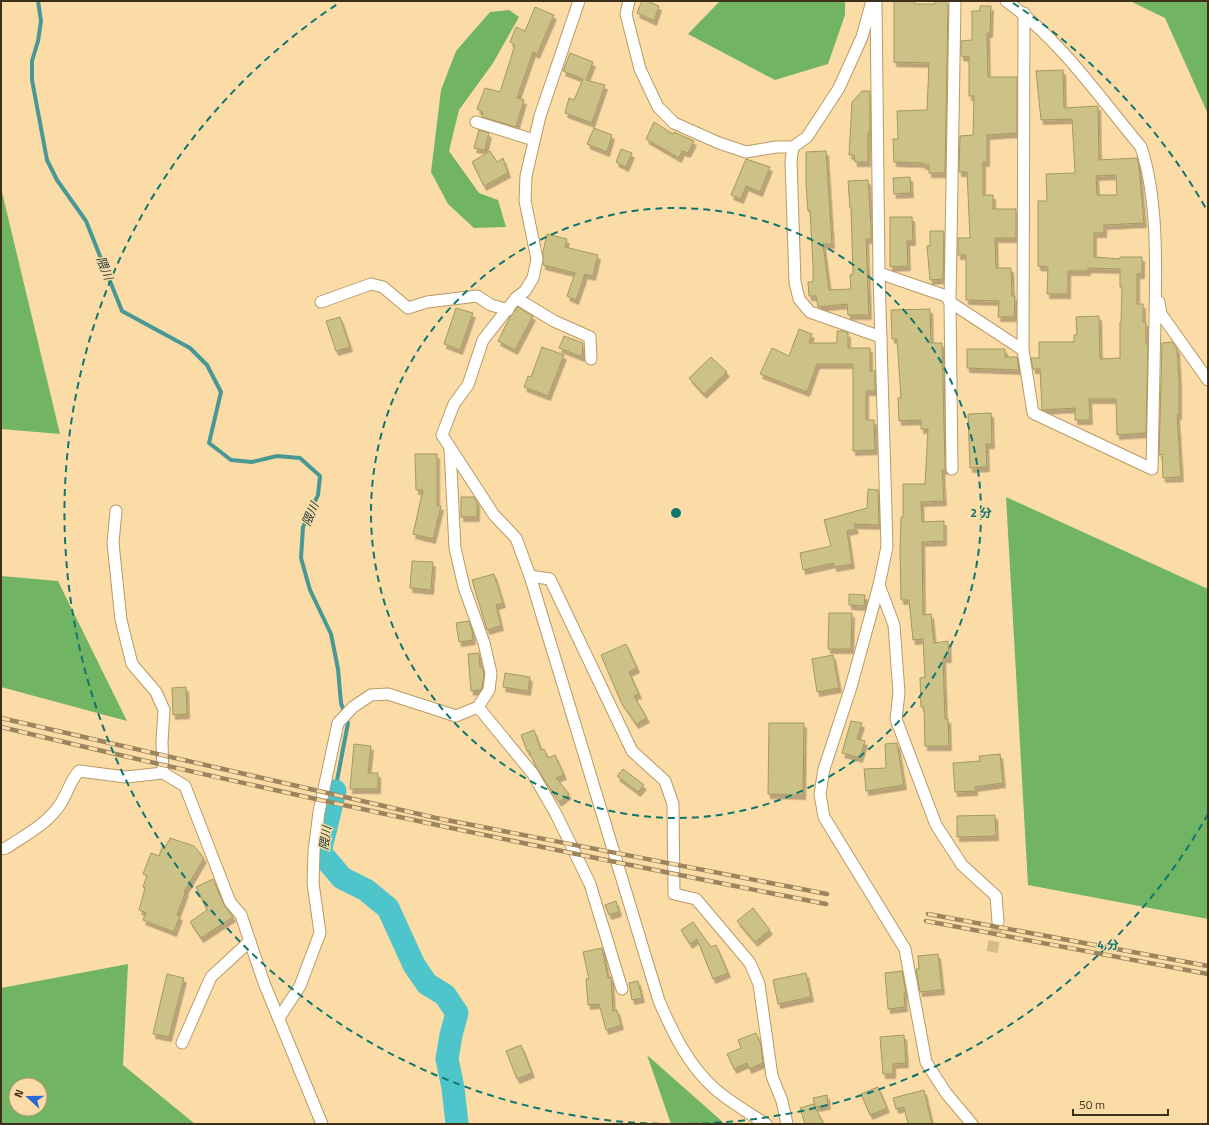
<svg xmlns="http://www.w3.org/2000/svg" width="1209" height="1125" font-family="'Titillium Web','Noto Sans JP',sans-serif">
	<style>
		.forest { fill: #71b463; fill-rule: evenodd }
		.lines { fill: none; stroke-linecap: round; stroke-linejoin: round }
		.stream { stroke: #489896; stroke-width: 4 }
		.river { stroke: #4dc5cb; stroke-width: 23 }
		.building { fill: #ccc287; stroke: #a2995f; fill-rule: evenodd; filter: url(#shadow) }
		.street-tunnel { stroke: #d6ba8a; stroke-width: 11; stroke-dasharray: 11 5.5; stroke-linecap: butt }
		.street-casing { stroke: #b99a66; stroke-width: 13 }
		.street { stroke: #fff; stroke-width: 11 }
		.rail-casing { stroke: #9b855f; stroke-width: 4.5 }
		.rail { stroke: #fcdca6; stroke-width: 3; stroke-dasharray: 9; stroke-linecap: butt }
		.ring { fill: none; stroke: #0f766e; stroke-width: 2; stroke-dasharray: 7 5 }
		.labels { text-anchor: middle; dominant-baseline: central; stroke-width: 3; stroke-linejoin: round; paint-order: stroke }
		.water-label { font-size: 12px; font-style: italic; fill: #233e3f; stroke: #fcdca6 }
		.centre { fill: #0f766e; stroke: #fcdca6; stroke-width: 2 }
		.ring-label { font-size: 12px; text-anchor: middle; font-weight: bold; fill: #0f766e; stroke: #fcdca6; stroke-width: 3; stroke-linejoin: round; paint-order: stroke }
	</style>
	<defs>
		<filter id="shadow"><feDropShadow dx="2.5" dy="4.5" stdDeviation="0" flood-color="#0004"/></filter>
	</defs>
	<rect width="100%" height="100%" fill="#fcdca6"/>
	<!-- forest -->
	<g class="forest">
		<polygon points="720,1 845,1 845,15 828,64 775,80 688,34"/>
		<polygon points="1130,1 1208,1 1208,114 1165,18"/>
		<polygon points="509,10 519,17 493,63 459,110 449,151 479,193 498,200 506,227 474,228 448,204 431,172 441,90 456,51 490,12"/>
		<polygon points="1,188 60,434 1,429"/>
		<polygon points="1006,497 1208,589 1208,919 1028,885"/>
		<polygon points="1,576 58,581 127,721 1,687"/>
		<path d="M128,964L123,1065L195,1124H1V988ZM16,1085H40V1109H16Z"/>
		<polygon points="647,1055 725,1124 671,1124"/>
	</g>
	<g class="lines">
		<!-- stream -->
		<polyline class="stream" points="38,1 41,21 38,41 32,61 32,80 47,160 57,180 86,221 122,311 190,348 207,365 221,392 209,443 231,460 252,462 277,456 300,458 320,476 318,495 303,527 301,558 310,590 331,634 338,669 341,703 348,723 335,791"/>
		<!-- river -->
		<polyline class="river" points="335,791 320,852 342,878 366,890 388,908 414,965 427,984 445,995 457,1013 451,1035 447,1059 453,1088 457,1124"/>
	</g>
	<!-- building -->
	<g class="building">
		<polygon points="642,1 647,1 659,6 654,21 637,13"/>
		<polygon points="894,1 914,1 914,4 935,4 935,1 946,1 946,4 948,4 945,173 929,173 929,165 923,165 923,163 894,162 893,139 898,139 897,111 927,110 929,63 894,62"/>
		<polygon points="980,6 991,6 990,33 987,33 988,77 1017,77 1017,133 987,135 987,162 983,162 983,195 993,195 993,209 1016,209 1016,238 995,238 996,268 1011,268 1012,296 1015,296 1014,317 998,317 999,301 966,300 966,255 958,255 958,238 970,238 967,172 959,172 960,136 973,135 974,96 969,96 969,57 961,56 961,41 972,40 972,11 980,11"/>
		<polygon points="535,7 554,15 537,54 533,52 517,98 524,100 516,127 482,117 483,112 477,109 485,88 500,92 515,45 510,42 516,27 525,31"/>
		<polygon points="570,53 593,62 586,80 605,85 592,123 565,113 569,98 574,100 583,79 563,71"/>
		<path d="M1063,70L1064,108L1098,106L1099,160L1137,158L1139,167L1144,223L1104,225V233H1094V257L1120,259V257H1142V274H1137V304H1143V322H1146V344H1148L1146,433L1117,435L1116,399H1089L1090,420H1075V408L1042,410L1040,369H1033L1031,358H1039V342H1074V335H1077L1076,317L1099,316L1100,359L1120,358V322H1121L1122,287H1120V269L1088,268V271H1068V294H1047L1048,267L1038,266V201H1047L1046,174L1075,173L1072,119L1041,120L1036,71ZM1116,175L1117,195H1097L1096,176Z"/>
		<polygon points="862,91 870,91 870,133 868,132 868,162 855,162 854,155 849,155 852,102"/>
		<polygon points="654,122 673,134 674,132 694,141 688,153 682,151 679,158 646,139"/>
		<polygon points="594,128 612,135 607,152 587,144"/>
		<polygon points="479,130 489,133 485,150 474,148"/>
		<polygon points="621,149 632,153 626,167 616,162"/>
		<polygon points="490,151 497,162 503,158 508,173 484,186 472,162"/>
		<polygon points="826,151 832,244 823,244 829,290 851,289 850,275 853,274 851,208 850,208 848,181 868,180 871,226 871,239 866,239 869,315 848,315 847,304 818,307 816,296 809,296 808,282 813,282 813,265 810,211 808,211 806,184 806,152"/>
		<polygon points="746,159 770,167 760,192 746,186 741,199 731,195"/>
		<polygon points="910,177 911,193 894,194 893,178"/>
		<polygon points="890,217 912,217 913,241 907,241 908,266 890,267"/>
		<polygon points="930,231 944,231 943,279 930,280 927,246 930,246"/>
		<polygon points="547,234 567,239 565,247 598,255 593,276 585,274 576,300 567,296 575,273 543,265 543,252"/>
		<polygon points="518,307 533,316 515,350 498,341 510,317"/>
		<polygon points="456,308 473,313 460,350 444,344"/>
		<polygon points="930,309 931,343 942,343 945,464 945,470 942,470 944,501 921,502 922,522 944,521 944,541 922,542 923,615 931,614 934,643 948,641 949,658 943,658 945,719 948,719 949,746 925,746 924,707 921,707 920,678 925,677 923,639 913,640 909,600 901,600 900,552 901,517 903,517 903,484 925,484 928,429 921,429 921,420 899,421 898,398 901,398 897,339 892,339 891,310"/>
		<polygon points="340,317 350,347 336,351 326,321"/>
		<polygon points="799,329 812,334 809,343 837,343 837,331 844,331 848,333 848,348 870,348 870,371 875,371 875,391 866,391 866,420 874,420 875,450 853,451 853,364 817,364 807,392 760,374 772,348 789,356"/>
		<polygon points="564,336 583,343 582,357 559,348"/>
		<polygon points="1172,342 1177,349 1179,382 1179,415 1177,415 1181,477 1163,478 1162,454 1159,455 1162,343"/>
		<polygon points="542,347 564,355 548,396 524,387 528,376 531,377"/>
		<polygon points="967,349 1005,349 1005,357 1017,357 1019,370 967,368"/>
		<polygon points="711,357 727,372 704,394 689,378"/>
		<polygon points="991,413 992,444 986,444 987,467 970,468 968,414"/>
		<polygon points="415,454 437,454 437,505 441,506 433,539 413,534 423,490 416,490"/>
		<polygon points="868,489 878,490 879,525 854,524 856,529 847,531 852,564 834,567 834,563 803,570 800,553 831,546 824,520 867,508"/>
		<polygon points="461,497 474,497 477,502 477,517 461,517"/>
		<polygon points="412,561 433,562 431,590 410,588"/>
		<polygon points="494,574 503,603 496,605 501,626 487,630 472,580"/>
		<polygon points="849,594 865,595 864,606 849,605"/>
		<polygon points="829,613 852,613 851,649 828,649"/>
		<polygon points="469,621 473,634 472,634 473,640 459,642 456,623"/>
		<polygon points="626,644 637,668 629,672 639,694 634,696 647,718 636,724 621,702 601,655"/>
		<polygon points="479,653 480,667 482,667 484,673 482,688 480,690 471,691 468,654"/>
		<polygon points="833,655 839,688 817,692 812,659"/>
		<polygon points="505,673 530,677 528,691 503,687"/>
		<polygon points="186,687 187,714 173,715 172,688"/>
		<polygon points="851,721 862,723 857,739 865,741 860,758 842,753"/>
		<polygon points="769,723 804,723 803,795 768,794"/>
		<polygon points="534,730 541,750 544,749 548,758 555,755 564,775 556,778 569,794 559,802 536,767 529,751 527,751 521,735"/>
		<polygon points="897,743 904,785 866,791 864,769 886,768 885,744"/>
		<polygon points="354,744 371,746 368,773 378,773 378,789 350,789"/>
		<polygon points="1000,754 1003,783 975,787 975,791 955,792 953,763 980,761 979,756"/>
		<polygon points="623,769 644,785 638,792 617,776"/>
		<polygon points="995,815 996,836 957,837 957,816"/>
		<polygon points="170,838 194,846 204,858 184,892 186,891 177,915 180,916 174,932 143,920 146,913 139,910 145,888 143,887 147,876 143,874 151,853 159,856 163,845 166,846"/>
		<polygon points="213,879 224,905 233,917 201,938 190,922 207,910 196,887"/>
		<polygon points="616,901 619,912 609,915 605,905"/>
		<polygon points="753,908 770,930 755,942 737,921"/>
		<polygon points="693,922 711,947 716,945 728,973 713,979 697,939 690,944 681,930"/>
		<polygon points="602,948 608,978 611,977 613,1011 617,1010 621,1025 606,1030 599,1004 588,1005 586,979 589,979 583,952"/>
		<polygon points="938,954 942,990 920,992 916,969 919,969 918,956"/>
		<polygon points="902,971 906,993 904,993 905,1007 888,1009 885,973"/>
		<polygon points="806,973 811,997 778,1004 773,980"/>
		<polygon points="167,974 184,978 169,1037 153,1034"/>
		<polygon points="638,981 642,998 632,1000 629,983"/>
		<polygon points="756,1033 761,1045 763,1063 749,1069 747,1063 734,1069 727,1054 741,1048 738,1040"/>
		<polygon points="904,1035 906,1063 893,1064 893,1074 883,1074 880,1037"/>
		<polygon points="521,1045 532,1073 517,1079 506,1051"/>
		<polygon points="878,1087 887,1108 870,1115 861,1094"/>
		<polygon points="924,1090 932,1124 908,1124 904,1107 896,1109 893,1098"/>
		<polygon points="827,1095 828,1105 815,1107 813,1098"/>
		<polygon points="813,1104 824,1124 805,1124 800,1108"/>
	</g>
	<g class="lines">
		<!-- street-tunnel -->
		<polyline class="street-tunnel" points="992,952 998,922"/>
		<defs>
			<g id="street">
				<path d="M579,1L540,116L526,176L525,201L537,259L533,278L525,291L516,298L483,340L468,385L454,404L442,435L494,515L516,538L530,576L659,1001C673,1033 688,1065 715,1089C730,1102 749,1113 766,1124"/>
				<polyline points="629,1 626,14 640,69 658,107 674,123 719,143 746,152 776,147 793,147 807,137 839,88 862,37 872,1"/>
				<polyline points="876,1 879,273 887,547 879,585 851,687 824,769 820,794 824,817 905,949 926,1062 946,1093 972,1124"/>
				<path d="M1006,1C1060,39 1099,97 1141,147C1158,198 1156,265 1155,319C1154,369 1153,419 1152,469L1033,413L1023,350L1024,13"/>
				<polyline points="476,122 534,140"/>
				<polyline points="793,147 791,161 795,282 799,299 810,312 881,337"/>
				<polyline points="879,273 946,296 950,302 1023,350"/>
				<polyline points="516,298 554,321 590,337 591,359"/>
				<polyline points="321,302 371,284 383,287 408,308 427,302 477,296 491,305 508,310"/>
				<polyline points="1159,302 1161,314 1208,380"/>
				<polyline points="952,469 950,302 955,1"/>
				<polyline points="116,511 113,543 121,620 132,664 156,692 164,710 162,742 163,773"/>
				<polyline points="530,576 550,579 632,751 665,781 673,804 674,894 696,899 750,963 759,984 772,1076 782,1101 787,1124"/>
				<polyline points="879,585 894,625 899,693 896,719 936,825 962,865 996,896 998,922"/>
				<polyline points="478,707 533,774 556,814 590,884 622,989"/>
				<path d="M1,849L6,848C25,835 48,824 61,803C68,792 70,781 79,771L126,777L163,773L185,786L230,902L241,915L264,983L322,1124"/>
				<polyline points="279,1018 300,986 320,933 313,883 314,851 319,812 338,723 353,707 371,695 388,694 456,716 478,707 489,690 491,673 484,643 464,587 455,548 450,449"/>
				<polyline points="182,1043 211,977 250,941"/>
			</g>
		</defs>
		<!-- street casing -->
		<use href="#street" class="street-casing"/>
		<!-- street -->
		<use href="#street" class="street"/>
		<defs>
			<g id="rail">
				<polyline points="1,718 436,818 827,894"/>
				<path d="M1,727C275,793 550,850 826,904"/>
				<polyline points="928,914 1208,966"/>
				<polyline points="926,921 1208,974"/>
			</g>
		</defs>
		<!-- rail casing -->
		<use href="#rail" class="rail-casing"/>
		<!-- rail -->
		<use href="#rail" class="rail"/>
	</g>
	<!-- distance rings -->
	<g class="ring">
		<circle cx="676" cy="513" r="305"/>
		<path d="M1208 814A611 611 0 0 1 681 1124M671 1124A611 611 0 0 1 339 3M1013 3A611 611 0 0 1 1208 212"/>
	</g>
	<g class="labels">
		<!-- water labels -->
		<g class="water-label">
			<text transform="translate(105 268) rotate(68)">隈川</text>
			<text transform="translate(310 514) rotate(-67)">隈川</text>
			<text transform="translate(325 838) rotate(-82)">隈川</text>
		</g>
	</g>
	<circle cx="676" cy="513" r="6" class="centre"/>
	<g class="ring-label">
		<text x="981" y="517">2 分</text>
		<text x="1108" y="949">4 分</text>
	</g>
	<!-- border -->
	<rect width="1209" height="1125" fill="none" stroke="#3d301a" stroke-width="4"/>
	<!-- north arrow -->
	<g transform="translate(28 1097) rotate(291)"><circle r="19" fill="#fcdca6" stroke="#b0976e"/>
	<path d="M0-3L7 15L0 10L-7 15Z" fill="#2768d5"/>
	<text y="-6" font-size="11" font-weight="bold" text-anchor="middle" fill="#3d301a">N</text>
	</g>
	<!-- scale -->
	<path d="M1073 1109v6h95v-6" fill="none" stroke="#3d301a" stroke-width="2"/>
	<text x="1079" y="1109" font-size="12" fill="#3d301a" stroke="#fcdca6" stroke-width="3" paint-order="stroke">50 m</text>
</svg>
